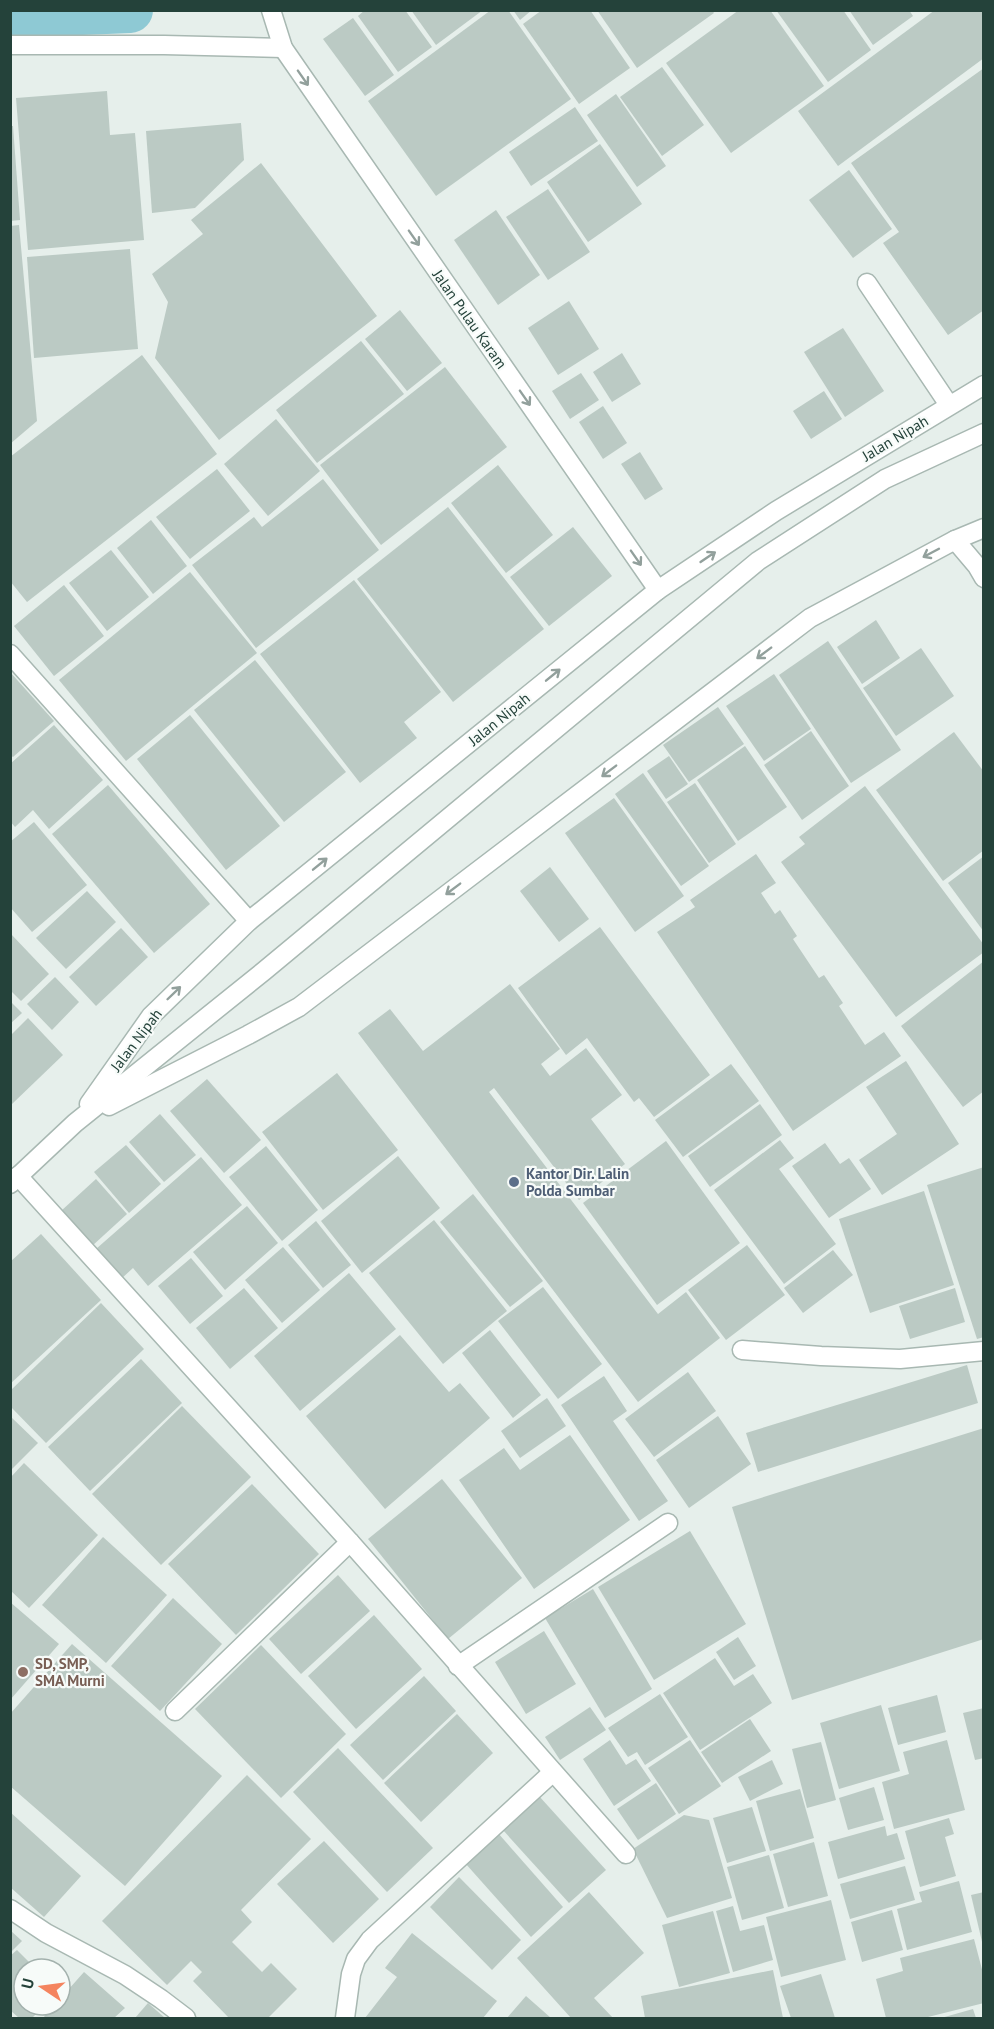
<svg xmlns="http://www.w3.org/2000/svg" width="994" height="2029" font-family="'PT Sans',sans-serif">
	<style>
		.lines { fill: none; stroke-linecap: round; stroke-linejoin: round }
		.canal { stroke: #8ec9d4; stroke-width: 46 }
		.building { fill: #bbcac4 }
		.minor-casing { stroke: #a8b8b2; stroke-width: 21 }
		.minor { stroke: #fff; stroke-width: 18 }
		.oneway { stroke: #92a09c }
		.service-dot { fill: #5c6f8a; stroke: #f7fbf9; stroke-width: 2 }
		.education-dot { fill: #8d6e63; stroke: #f7fbf9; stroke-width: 2 }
		.labels { text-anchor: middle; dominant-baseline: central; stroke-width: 4.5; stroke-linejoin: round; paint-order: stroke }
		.street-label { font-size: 15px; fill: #24423a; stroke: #f7fbf9 }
		.service-label { font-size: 15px; font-weight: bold; fill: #4e5e75; stroke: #f7fbf9; text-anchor: start }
		.education-label { font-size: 15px; font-weight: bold; fill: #785e54; stroke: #f7fbf9; text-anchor: start }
	</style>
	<rect width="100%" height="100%" fill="#e6efeb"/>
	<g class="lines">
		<!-- canal -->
		<polyline class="canal" points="10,15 130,10"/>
	</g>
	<!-- building -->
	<g class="building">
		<polygon points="365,10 405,10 432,47 398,72 358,16"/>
		<polygon points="411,10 483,10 436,45"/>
		<polygon points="491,10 508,10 571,99 436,196 368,101"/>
		<polygon points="513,10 532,10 520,20"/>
		<polygon points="542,10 590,10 630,68 579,104 523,24"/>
		<polygon points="597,10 712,10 714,13 637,68"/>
		<polygon points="739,10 770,10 824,86 731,153 666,63"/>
		<polygon points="776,10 843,10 871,50 828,82"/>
		<polygon points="849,10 909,10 913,16 873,45"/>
		<polygon points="935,10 984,10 984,58 838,166 798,111"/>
		<polygon points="353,18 394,75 365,96 323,39"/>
		<polygon points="662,67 704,125 662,156 620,97"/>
		<polygon points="984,68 984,310 948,335 883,243 899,232 851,163"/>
		<polygon points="107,91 110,135 135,133 144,240 28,250 16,98"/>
		<polygon points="616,94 666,166 637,187 587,115"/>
		<polygon points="575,107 598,141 531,186 509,152"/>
		<polygon points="241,123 244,160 195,208 152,213 146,131"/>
		<polygon points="10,126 13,126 20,220 10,221"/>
		<polygon points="600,144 642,204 588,242 547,182"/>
		<polygon points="261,163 377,316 219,440 155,358 168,302 152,274 203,234 191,220"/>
		<polygon points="849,170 892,229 853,258 809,200"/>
		<polygon points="548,189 590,252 548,280 506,217"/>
		<polygon points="496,210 540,275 498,305 454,240"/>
		<polygon points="19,225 37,421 10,444 10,226"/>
		<polygon points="130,249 138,349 34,358 27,257"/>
		<polygon points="569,301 599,349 558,375 528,328"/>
		<polygon points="400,310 442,363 407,391 365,339"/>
		<polygon points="843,328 884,391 845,417 804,352"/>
		<polygon points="361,341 404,394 317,463 276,410"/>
		<polygon points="622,353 641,384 612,402 593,372"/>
		<polygon points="142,355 217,454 27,602 10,581 10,457"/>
		<polygon points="445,367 507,447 381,545 320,465"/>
		<polygon points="581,373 599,400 570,419 552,391"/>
		<polygon points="824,391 842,419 811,439 793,411"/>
		<polygon points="603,406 627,443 603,459 579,422"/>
		<polygon points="276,419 320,471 268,516 224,464"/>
		<polygon points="640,452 663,489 645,500 621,464"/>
		<polygon points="498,465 553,535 506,573 451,503"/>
		<polygon points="217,469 250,511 190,559 156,517"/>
		<polygon points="323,479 379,550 256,648 192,565 254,517 262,527"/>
		<polygon points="448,507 544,629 453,702 357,579"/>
		<polygon points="151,520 187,566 153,594 117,548"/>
		<polygon points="573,527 612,576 549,626 510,577"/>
		<polygon points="111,550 149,597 107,631 69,583"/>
		<polygon points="190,572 257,653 126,761 59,680"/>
		<polygon points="354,580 441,692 404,722 417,738 360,783 260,654"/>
		<polygon points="64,585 104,636 54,676 14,626"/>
		<polygon points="876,620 900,658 862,684 837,647"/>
		<polygon points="828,641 901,750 851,783 779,675"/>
		<polygon points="921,648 954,696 896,736 863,688"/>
		<polygon points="255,660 346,772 284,822 194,710"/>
		<polygon points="10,672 54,721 13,757 10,755"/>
		<polygon points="774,674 811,729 764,761 726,706"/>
		<polygon points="718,707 744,744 689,782 663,745"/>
		<polygon points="190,715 280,826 226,870 137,759"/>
		<polygon points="54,725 103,780 49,829 33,810 15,827 10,821 10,764"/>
		<polygon points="811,731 849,786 802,820 764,765"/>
		<polygon points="954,732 984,772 984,850 943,881 876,790"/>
		<polygon points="745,746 787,807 738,841 697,780"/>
		<polygon points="669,756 688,784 666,799 647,771"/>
		<polygon points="643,773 709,866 681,886 615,794"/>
		<polygon points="695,783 736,844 709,863 667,802"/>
		<polygon points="108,785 210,904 154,953 52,834"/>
		<polygon points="865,786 984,945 984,952 896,1017 781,862 805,844 799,837"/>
		<polygon points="614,798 684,896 635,932 565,833"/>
		<polygon points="34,822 87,885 32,932 10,907 10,842"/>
		<polygon points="756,854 776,883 761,893 775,914 780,910 797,936 793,939 819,978 824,975 843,1003 839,1006 865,1045 884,1032 901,1056 793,1131 657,932 695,907 690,900"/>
		<polygon points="984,856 984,932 948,883"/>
		<polygon points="550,867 589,919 559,942 520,891"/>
		<polygon points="87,891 116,922 66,969 36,938"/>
		<polygon points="600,927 710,1075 654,1117 639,1098 634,1102 587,1038 566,1055 518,988"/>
		<polygon points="121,928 148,957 96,1006 69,977"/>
		<polygon points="10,933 49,974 21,1001 10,990"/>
		<polygon points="984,961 984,1091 963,1107 901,1026"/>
		<polygon points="55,977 79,1002 52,1030 27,1004"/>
		<polygon points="510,984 560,1049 541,1064 550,1076 586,1048 622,1095 591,1119 625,1164 579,1200 494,1088 489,1092 658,1314 686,1292 720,1338 638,1402 358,1033 390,1009 423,1051"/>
		<polygon points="10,1001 22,1013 10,1024"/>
		<polygon points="28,1018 63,1055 12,1104 10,1102 10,1036"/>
		<polygon points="906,1061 959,1144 882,1195 859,1160 897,1134 866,1087"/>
		<polygon points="731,1064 759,1101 683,1157 655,1120"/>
		<polygon points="337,1073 398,1150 323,1210 262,1132"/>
		<polygon points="207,1079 261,1140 224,1173 170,1111"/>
		<polygon points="760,1104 782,1135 710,1187 688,1156"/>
		<polygon points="160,1114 196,1155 164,1182 129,1142"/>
		<polygon points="780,1140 794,1158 779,1169 836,1244 784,1284 714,1190"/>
		<polygon points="666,1141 740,1243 657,1305 583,1203"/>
		<polygon points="825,1143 840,1164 849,1158 871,1189 829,1218 792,1166"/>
		<polygon points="126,1145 161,1184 129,1213 94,1172"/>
		<polygon points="266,1146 318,1210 282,1241 229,1177"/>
		<polygon points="398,1156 440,1208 362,1273 321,1221"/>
		<polygon points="201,1157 242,1205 148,1286 133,1268 121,1279 96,1249"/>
		<polygon points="984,1167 984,1337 977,1339 927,1185"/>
		<polygon points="96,1179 127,1214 92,1246 61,1211"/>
		<polygon points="924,1191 954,1285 870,1313 839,1219"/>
		<polygon points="473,1194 543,1281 510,1307 440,1222"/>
		<polygon points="247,1206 278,1243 225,1290 193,1252"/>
		<polygon points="434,1220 507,1311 443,1364 369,1273"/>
		<polygon points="316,1221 351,1265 323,1288 288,1245"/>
		<polygon points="41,1234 101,1300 10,1384 10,1262"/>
		<polygon points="747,1245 785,1295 726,1340 688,1290"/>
		<polygon points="283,1247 320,1290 282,1323 245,1280"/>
		<polygon points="833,1250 853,1275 803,1313 784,1288"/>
		<polygon points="191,1258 223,1296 190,1324 158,1286"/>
		<polygon points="349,1273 396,1329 300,1411 254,1356"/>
		<polygon points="543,1287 602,1364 558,1399 498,1321"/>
		<polygon points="244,1288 278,1328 230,1369 196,1328"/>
		<polygon points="955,1288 965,1322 910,1339 899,1306"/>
		<polygon points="101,1303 144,1349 46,1443 10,1406 10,1391"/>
		<polygon points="490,1330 541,1395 513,1418 462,1353"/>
		<polygon points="400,1335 449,1392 460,1383 490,1418 385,1509 306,1416"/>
		<polygon points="141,1359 182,1403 90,1491 48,1447"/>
		<polygon points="967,1365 978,1403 758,1472 746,1433"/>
		<polygon points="688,1372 716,1411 654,1457 625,1419"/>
		<polygon points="604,1376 627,1411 613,1421 668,1501 639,1521 561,1405"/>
		<polygon points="547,1398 566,1426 520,1458 501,1431"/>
		<polygon points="182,1406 251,1477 161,1565 92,1494"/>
		<polygon points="10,1416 38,1443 10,1471"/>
		<polygon points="718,1416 751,1464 689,1508 656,1460"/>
		<polygon points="984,1428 984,1639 792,1700 732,1507"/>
		<polygon points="570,1435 630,1520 534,1589 459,1480 504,1448 520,1470"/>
		<polygon points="24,1463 98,1535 29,1608 10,1590 10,1478"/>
		<polygon points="442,1479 522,1578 448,1639 368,1539"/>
		<polygon points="252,1484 319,1554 236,1635 168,1564"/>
		<polygon points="690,1531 746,1624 654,1680 598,1587"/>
		<polygon points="103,1537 167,1595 106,1663 42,1605"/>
		<polygon points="338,1575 370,1611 301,1674 269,1639"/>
		<polygon points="593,1589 652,1689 605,1718 545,1618"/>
		<polygon points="173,1598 222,1644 160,1711 111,1666"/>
		<polygon points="10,1602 59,1644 10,1700"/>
		<polygon points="374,1615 422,1669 356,1729 308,1676"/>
		<polygon points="544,1631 576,1684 526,1714 495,1662"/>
		<polygon points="738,1637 756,1666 734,1680 716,1652"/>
		<polygon points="72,1644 222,1776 125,1886 10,1786 10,1714"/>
		<polygon points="261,1645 346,1734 281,1798 195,1709"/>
		<polygon points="715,1658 734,1686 753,1674 772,1703 700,1750 663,1693"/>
		<polygon points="424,1676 456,1711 383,1780 350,1745"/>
		<polygon points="660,1694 688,1737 645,1765 637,1752 628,1757 608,1728"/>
		<polygon points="937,1695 946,1732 898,1745 888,1708"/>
		<polygon points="881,1705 900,1771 839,1789 820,1723"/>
		<polygon points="590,1707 606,1730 560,1760 545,1737"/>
		<polygon points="984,1708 984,1758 975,1760 963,1713"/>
		<polygon points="457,1714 493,1753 421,1822 384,1783"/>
		<polygon points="750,1719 771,1751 722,1783 701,1752"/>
		<polygon points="610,1740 626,1765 636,1759 651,1781 614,1806 583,1759"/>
		<polygon points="690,1740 721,1786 679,1814 648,1768"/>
		<polygon points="947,1740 965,1810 894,1829 882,1782 909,1774 903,1752"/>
		<polygon points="821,1742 836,1800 807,1808 792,1749"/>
		<polygon points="338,1748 433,1848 387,1892 293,1792"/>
		<polygon points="772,1760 783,1784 750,1801 738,1777"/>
		<polygon points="247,1775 311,1839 241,1910 252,1922 232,1942 262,1972 271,1963 297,1989 268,2018 229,2018 193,1981 202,1972 191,1961 167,1985 102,1921"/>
		<polygon points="656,1783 676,1814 638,1840 617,1809"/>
		<polygon points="874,1787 884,1820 848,1830 839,1798"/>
		<polygon points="800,1789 814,1838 770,1851 756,1801"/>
		<polygon points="539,1796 606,1870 569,1903 502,1829"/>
		<polygon points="752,1807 766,1851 727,1863 713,1818"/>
		<polygon points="10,1812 81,1876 44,1917 10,1887"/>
		<polygon points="684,1815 709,1820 732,1898 667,1918 633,1849"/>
		<polygon points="949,1818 954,1834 945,1837 956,1876 920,1887 905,1831"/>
		<polygon points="885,1826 887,1836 897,1833 905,1859 838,1879 828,1842"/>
		<polygon points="498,1833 563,1907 531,1937 465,1863"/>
		<polygon points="324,1841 379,1899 333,1943 277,1884"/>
		<polygon points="814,1842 828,1896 788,1907 773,1854"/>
		<polygon points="769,1855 784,1908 742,1920 727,1867"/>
		<polygon points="905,1866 915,1900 850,1919 840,1884"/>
		<polygon points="459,1877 521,1940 492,1970 430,1907"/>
		<polygon points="959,1881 972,1932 907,1950 897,1909 922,1902 919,1892"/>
		<polygon points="589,1892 644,1953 594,1998 613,2018 571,2018 517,1958"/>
		<polygon points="984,1892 984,1946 983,1946 971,1895"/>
		<polygon points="831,1900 846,1960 781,1977 766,1917"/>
		<polygon points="733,1906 740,1931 764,1925 773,1960 733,1972 716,1911"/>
		<polygon points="892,1910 903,1950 862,1962 851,1922"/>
		<polygon points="713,1911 730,1973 679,1987 662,1925"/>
		<polygon points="10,1930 22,1941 10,1953"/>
		<polygon points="412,1933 497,2001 483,2018 365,2018 397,1977 385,1968"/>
		<polygon points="974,1939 984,1977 984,2003 924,2018 886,2018 876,1979 903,1971 900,1958"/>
		<polygon points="17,1950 36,1969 24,1969 24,2005 45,2005 32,2018 19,2018 10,2010 10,1956"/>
		<polygon points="773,1970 783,2018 645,2018 641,1996"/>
		<polygon points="84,1972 125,2008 114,2018 43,2018 55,2005 60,2005 60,1999"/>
		<polygon points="821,1974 835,2018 791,2018 780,1986"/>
		<polygon points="526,1996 551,2018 507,2018"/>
		<polygon points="148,2003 165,2018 135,2018"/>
		<polygon points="973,2009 976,2018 941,2018"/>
	</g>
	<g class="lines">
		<defs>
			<g id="minor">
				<polyline points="271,10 283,48 658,590"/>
				<polyline points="10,45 164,45 283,48"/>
				<polyline points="867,283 949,405"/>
				<polyline points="955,540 977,566 984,578"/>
				<polyline points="10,654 249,921"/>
				<polyline points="89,1104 151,1016 249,921 658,590 776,511 984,385"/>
				<polyline points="109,1106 248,1035 299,1007 810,618 955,540 984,528"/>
				<polyline points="18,1176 350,1542 626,1854"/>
				<polyline points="10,1184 75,1123 264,971 758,561 885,479 984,433"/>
				<polyline points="742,1350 821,1356 900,1359 984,1351"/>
				<polyline points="458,1666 668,1523"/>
				<polyline points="175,1711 350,1542"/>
				<polyline points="10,1909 46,1933 125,1975 161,1999 186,2018"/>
				<polyline points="345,2018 351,1974 356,1959 370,1940 553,1772"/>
			</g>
		</defs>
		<!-- minor casing -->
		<use href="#minor" class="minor-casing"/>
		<!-- minor -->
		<use href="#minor" class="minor"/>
	</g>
	<!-- one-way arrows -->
	<defs><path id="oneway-shaft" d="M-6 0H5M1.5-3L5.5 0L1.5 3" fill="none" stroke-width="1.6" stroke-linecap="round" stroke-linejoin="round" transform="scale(1.5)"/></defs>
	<g class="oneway">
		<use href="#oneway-shaft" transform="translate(303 78) rotate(55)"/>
		<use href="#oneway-shaft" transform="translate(414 238) rotate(55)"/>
		<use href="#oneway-shaft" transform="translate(525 398) rotate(55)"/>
		<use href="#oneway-shaft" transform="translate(931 553) rotate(152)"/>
		<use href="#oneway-shaft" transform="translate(708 557) rotate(-34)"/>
		<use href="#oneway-shaft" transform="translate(636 558) rotate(55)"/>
		<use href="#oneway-shaft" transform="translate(764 653) rotate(143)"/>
		<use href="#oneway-shaft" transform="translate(553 675) rotate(-39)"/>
		<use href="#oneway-shaft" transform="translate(609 771) rotate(143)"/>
		<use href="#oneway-shaft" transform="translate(320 864) rotate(-39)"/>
		<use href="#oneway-shaft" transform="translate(453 889) rotate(143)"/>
		<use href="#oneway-shaft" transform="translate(174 993) rotate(-44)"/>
	</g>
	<!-- markers -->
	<circle class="service-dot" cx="514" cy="1182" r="6"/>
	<circle class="education-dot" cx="23" cy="1672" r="6"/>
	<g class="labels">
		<!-- street labels -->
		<g class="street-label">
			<text transform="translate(470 319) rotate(55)">Jalan Pulau Karam</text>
			<text transform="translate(895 438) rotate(-31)">Jalan Nipah</text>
			<text transform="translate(499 719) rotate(-39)">Jalan Nipah</text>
			<text transform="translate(136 1040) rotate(-53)">Jalan Nipah</text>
		</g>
		<!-- service labels -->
		<g class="service-label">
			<text x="526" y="1173">Kantor Dir. Lalin<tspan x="526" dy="17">Polda Sumbar</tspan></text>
		</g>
		<!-- education labels -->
		<g class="education-label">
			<text x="35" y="1663">SD, SMP,<tspan x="35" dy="17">SMA Murni</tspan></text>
		</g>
	</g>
	<!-- border -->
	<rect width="994" height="2029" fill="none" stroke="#24423a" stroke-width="24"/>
	<!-- north arrow -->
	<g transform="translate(42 1987) rotate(283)"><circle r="28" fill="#f7fbf9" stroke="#a3b1ad" stroke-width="1.5"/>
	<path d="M0-4.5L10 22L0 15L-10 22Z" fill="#f4845f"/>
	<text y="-9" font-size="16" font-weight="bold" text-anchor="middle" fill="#24423a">U</text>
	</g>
</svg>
